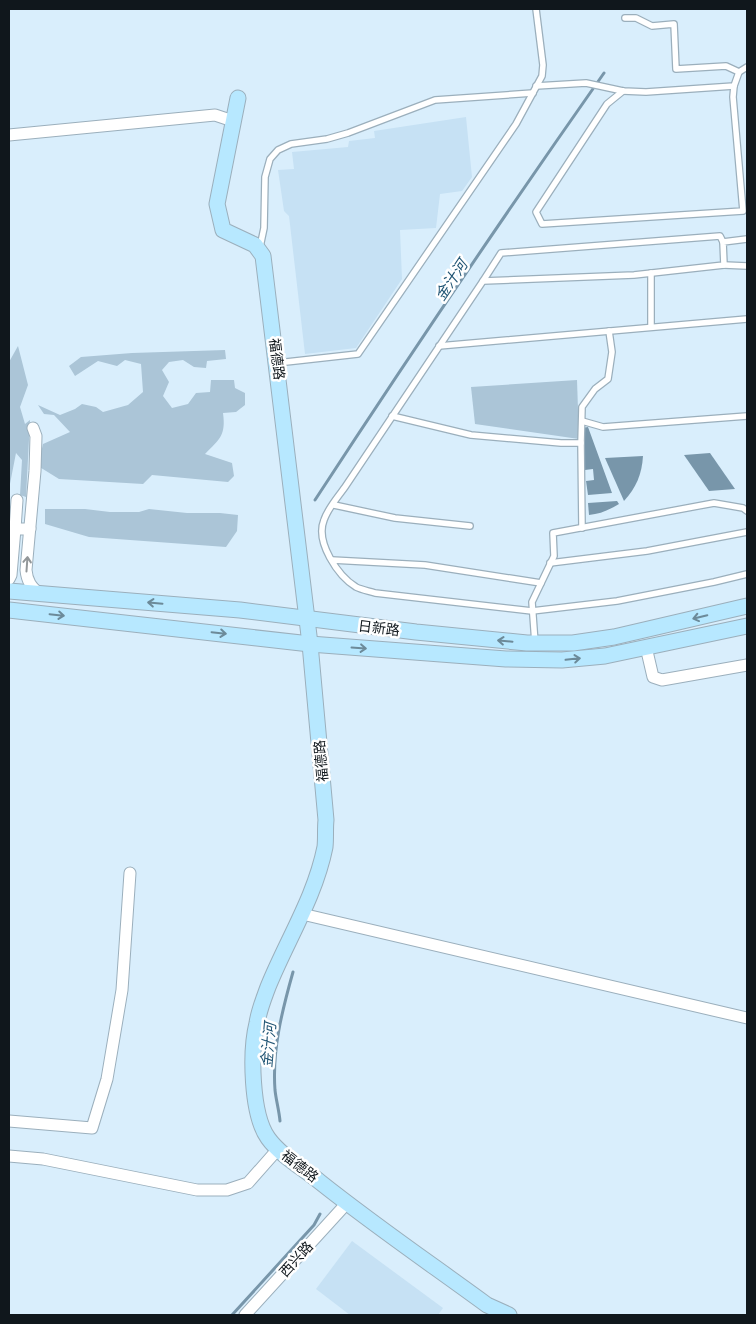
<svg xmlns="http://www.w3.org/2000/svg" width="756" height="1324" font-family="Ubuntu,'Noto Sans SC',sans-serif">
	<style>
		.built { fill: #c6e1f4 }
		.green { fill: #abc5d7 }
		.water { fill: #7896aa }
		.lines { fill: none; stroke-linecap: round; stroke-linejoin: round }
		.stream { stroke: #7896aa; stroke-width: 3 }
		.lane-casing { stroke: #9bafbc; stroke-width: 8 }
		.street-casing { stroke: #9bafbc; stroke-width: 13 }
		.secondary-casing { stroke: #9bafbc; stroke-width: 17 }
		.lane { stroke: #fff; stroke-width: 5.5 }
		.street { stroke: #fff; stroke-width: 11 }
		.secondary { stroke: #b7e8ff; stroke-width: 15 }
		.oneway { stroke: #939799 }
		.oneway2 { stroke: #6c8a99 }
		.labels { text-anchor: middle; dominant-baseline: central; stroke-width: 5; stroke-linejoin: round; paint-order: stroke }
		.street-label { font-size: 14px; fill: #10171c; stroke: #fff }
		.water-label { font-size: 15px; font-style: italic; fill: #225675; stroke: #fff }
	</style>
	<rect width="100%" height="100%" fill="#d9eefc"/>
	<!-- built -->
	<g class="built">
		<polygon points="466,117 472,177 462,191 440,194 436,228 400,230 402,279 356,348 305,354 289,216 284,211 278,170 294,169 292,152 348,147 349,141 375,138 374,131"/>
		<polygon points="352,1241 443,1308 438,1315 350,1315 316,1289"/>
	</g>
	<!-- green -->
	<g class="green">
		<polygon points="18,346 28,385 20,407 25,424 30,420 26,497 20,495 22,460 16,453 9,489 9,362"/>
		<path d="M225,350L226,359L207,361L206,368L194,367L183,360L169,362L162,370L169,382L163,396L172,408L188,404L196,393L210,392L211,380H234L235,388L245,393V405L236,412L223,413C226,435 220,439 205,454L232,463L234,476L228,482L152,475L143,484L59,479L38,466L43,444L70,432L54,415L44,414L38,405L60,415L75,409L82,404L96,407L103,412L128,405L143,392L141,364L125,360L117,366L98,361L75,376L69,366L81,357L132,353Z"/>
		<polygon points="577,380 579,439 475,424 471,387"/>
		<polygon points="45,509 85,509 110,512 139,512 149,509 187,513 220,513 238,515 237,531 226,547 89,537 45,524"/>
	</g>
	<!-- water -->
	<g class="water">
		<polygon points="588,427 612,493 588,495 586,481 594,480 593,469 585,470 582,428"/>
		<polygon points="710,453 735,489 709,491 684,455"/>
		<path d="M643,456C642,474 636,488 624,501L605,458Z"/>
		<path d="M617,501L619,504C609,510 600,514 589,515L588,503Z"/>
	</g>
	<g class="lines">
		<!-- stream -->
		<g class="stream">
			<path d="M315,500C409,356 505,214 604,73"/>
			<path d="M280,1121C279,1110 276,1100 275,1090C272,1050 282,1011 293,972"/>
			<polyline points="232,1315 314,1225 320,1214"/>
		</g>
		<defs>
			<g id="lane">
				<polyline points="625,18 636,18 652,26 674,24 676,69 726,66 739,72"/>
				<polyline points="536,86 586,83 623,91 646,92 734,86 739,72 747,67"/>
				<polyline points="623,91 607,104 536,212 542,224 743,211 733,97 734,86"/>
				<path d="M747,239L723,242L724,265L634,275L483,281L345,487C338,497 328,508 324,520C315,542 338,576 356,587C362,590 369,591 375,593L532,611L617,601L714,582L747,574"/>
				<polyline points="260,247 264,228 265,177 270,159 278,150 291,144 327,139 348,133 435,100 533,93"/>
				<polyline points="724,265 747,266"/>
				<polyline points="651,273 651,327"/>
				<polyline points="483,281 501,253 720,236 723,242"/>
				<polyline points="439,346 747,319"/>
				<polyline points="277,363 358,354 516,124 542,76 543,65 536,9"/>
				<polyline points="392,416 471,435 561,443 581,443"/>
				<polyline points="582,421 603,427 747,416"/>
				<polyline points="334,505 395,518 470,526"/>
				<polyline points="582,528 581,443 582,407 595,389 608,379 612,352 609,331"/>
				<polyline points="332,560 425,565 541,583"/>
				<polyline points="550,563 647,551 747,532"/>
				<polyline points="535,643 532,602 554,556 553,533 714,503 743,508 747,511"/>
			</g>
			<g id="street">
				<polyline points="9,135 215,115 233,121"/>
				<path d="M33,428L36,436L35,471L26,570C27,581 31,587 40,594"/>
				<polyline points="15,529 17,500"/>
				<polyline points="9,579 11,575 15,529 30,529"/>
				<polyline points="646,647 653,677 662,680 747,665"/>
				<polyline points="302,914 747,1018"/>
				<polyline points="9,1121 92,1128 107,1079 122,990 130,873"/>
				<polyline points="9,1156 43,1159 197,1190 227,1190 248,1183 278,1149"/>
				<polyline points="245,1315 347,1203"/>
			</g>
			<g id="secondary">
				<path d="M238,98L217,204L223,230L255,245L263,256L310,644L326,820C325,829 326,838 325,847C315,897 287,940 268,987C264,998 259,1010 257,1023C250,1051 251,1114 268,1138C280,1155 303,1168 320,1182C374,1225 431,1264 487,1305L509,1315"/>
				<polyline points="9,591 240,610 416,632 527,643 573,643 614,637 747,606"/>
				<polyline points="9,610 310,644 506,659 562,660 605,656 747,626"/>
			</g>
		</defs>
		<!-- lane casing -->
		<use href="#lane" class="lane-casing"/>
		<!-- street casing -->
		<use href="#street" class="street-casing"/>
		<!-- secondary casing -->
		<use href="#secondary" class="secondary-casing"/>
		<!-- lane -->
		<use href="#lane" class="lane"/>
		<!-- street -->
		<use href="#street" class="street"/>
		<!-- secondary -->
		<use href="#secondary" class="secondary"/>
	</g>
	<!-- one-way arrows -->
	<defs><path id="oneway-shaft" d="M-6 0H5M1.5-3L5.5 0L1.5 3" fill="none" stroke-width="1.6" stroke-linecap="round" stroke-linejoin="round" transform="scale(1.25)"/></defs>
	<use class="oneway" href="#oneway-shaft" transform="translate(27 564) rotate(-86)"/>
	<g class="oneway2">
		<use href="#oneway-shaft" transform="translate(155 603) rotate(-175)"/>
		<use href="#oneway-shaft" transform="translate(57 615) rotate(6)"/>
		<use href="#oneway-shaft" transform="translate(700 617) rotate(167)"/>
		<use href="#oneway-shaft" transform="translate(219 633) rotate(6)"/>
		<use href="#oneway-shaft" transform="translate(505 641) rotate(-175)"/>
		<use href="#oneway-shaft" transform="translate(359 648) rotate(4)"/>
		<use href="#oneway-shaft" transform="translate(573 659) rotate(-6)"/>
	</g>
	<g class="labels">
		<!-- street labels -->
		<g class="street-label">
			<text transform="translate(277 359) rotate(83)">福德路</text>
			<text transform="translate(379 628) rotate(7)">日新路</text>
			<text transform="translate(321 761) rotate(-95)">福德路</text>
			<text transform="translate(300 1166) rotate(38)">福德路</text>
			<text transform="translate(296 1259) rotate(-48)">西兴路</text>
		</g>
		<!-- water labels -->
		<g class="water-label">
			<text transform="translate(451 280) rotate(-56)">金汁河</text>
			<text transform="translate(268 1045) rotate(-85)">金汁河</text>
		</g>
	</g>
	<!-- border -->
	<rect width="756" height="1324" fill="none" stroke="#10171c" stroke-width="20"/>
</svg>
